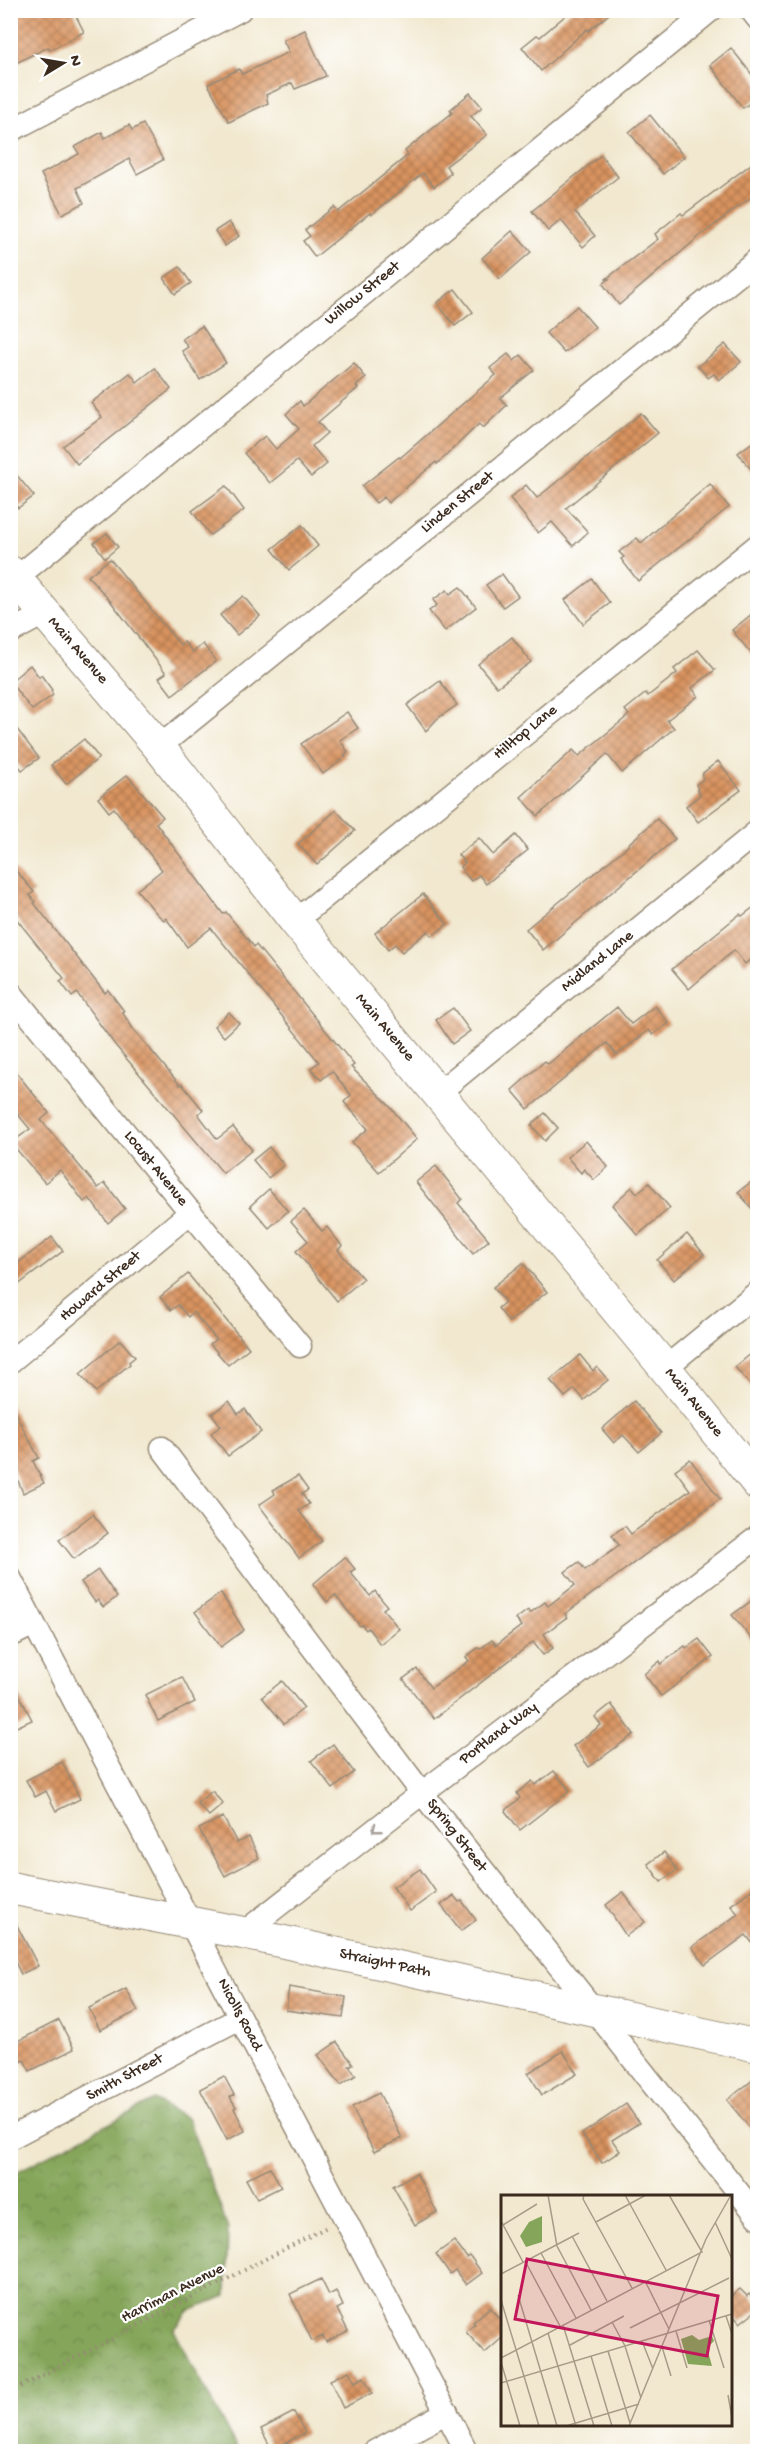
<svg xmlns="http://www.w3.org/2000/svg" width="768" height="2462" font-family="'Gochi Hand',sans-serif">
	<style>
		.forest { fill: url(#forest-crowns); stroke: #60683c; stroke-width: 1.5 }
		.building { fill: url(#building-cross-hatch) }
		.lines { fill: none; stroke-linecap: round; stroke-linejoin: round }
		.street-casing { stroke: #968976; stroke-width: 25 }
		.secondary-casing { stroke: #968976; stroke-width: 34 }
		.path { stroke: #968976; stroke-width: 4; stroke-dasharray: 1.5 4.5; stroke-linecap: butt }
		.street { stroke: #fff; stroke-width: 22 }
		.secondary { stroke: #fff; stroke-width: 32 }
		.oneway { stroke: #a79f9a }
		.labels { text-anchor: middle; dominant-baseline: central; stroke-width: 4.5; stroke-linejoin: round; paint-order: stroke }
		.street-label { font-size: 16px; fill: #3b2a1e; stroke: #fff }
		.inset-road { fill: none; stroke: #a89c88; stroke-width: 1.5 }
		.view { fill: #c2185b; fill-opacity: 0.15; stroke: #c2185b; stroke-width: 3 }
		.inset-edge { fill: none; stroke: #3b2a1e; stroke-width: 3 }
	</style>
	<defs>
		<pattern id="forest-crowns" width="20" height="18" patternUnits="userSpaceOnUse" patternTransform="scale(1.5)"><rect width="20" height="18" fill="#85a65a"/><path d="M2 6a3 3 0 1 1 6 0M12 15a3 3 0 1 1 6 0" fill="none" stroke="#6e874a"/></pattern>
		<pattern id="building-cross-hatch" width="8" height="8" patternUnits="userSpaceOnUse" patternTransform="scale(1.5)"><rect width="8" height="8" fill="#d8935f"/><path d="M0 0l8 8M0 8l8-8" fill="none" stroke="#b0784e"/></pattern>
	</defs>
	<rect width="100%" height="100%" fill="#fff"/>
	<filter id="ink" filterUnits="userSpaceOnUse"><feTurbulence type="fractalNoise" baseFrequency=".0167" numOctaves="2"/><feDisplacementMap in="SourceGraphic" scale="12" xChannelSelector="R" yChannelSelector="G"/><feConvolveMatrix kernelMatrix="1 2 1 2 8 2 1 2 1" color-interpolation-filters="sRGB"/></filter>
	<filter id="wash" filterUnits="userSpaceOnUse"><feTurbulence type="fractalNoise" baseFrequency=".008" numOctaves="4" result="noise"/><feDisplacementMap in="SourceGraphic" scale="24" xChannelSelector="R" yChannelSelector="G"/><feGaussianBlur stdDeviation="1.35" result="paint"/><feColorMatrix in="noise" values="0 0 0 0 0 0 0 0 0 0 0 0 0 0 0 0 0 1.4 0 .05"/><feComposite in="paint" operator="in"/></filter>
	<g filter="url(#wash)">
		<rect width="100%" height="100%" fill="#f1e8cf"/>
		<!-- forest -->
		<polygon class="forest" points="154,2100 188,2119 228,2228 226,2296 189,2311 174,2330 238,2451 11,2451 11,2175"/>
		<g id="blocks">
			<!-- building -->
			<g class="building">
				<polygon points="24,10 73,10 84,32 50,50 48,47 10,66 10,17"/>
				<polygon points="572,10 614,10 588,31 587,29 541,71 522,47 537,35 540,37"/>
				<polygon points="305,30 326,76 295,89 292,83 266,95 268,103 229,122 208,84 239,69 242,74 289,52 283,40"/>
				<polygon points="731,48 758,82 758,97 743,108 710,65"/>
				<polygon points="470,93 482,107 471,116 487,135 446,166 451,173 434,187 423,173 371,215 370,213 315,257 303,241 310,236 305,230 334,207 338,212 408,155 405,151 452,113 450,110"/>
				<polygon points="650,115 684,157 663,174 629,132"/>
				<polygon points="143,124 163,160 137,174 129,159 77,188 84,203 62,214 41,174 79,154 75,147 102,132 105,138 129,125 132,130"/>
				<polygon points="601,155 618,177 575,212 595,236 583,247 561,220 548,231 532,211"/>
				<polygon points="758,159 758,192 700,236 619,305 603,284 609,279 606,279 658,239 655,234 681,213 683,215"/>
				<polygon points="229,222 239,236 225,246 215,231"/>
				<polygon points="512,231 531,252 500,279 482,258"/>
				<polygon points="180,267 191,283 175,294 164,278"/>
				<polygon points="455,289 473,312 455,326 437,303"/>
				<polygon points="577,306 595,327 564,353 546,333"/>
				<polygon points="202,326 226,363 200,380 182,351 188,347 182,339"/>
				<polygon points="725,344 741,362 719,380 714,374 708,378 698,366"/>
				<polygon points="508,354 514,361 521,355 534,370 500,398 507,405 483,428 479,424 437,464 436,462 388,503 384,497 376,503 362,486 399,457 400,458 496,375 490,368"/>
				<polygon points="354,363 366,378 356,386 358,388 318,422 327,433 312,446 327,464 311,477 297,461 270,483 244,453 265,436 276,449 299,429 286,414 300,401 303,406"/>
				<polygon points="155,368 171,389 77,464 63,446 102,417 91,403 130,373 137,382"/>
				<polygon points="641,413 658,433 566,508 588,532 573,546 552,522 538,533 510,498 526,485 537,498"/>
				<polygon points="758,438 758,478 738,453"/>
				<polygon points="10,467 34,496 18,508 10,499"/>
				<polygon points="710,484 729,507 638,581 621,559 624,557 619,552 637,538 641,543"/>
				<polygon points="226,486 244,510 210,535 192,511"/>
				<polygon points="302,525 318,546 289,570 272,549"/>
				<polygon points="107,533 118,547 105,558 94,543"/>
				<polygon points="110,559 180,645 184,642 193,652 203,644 216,661 172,695 159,678 166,673 112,603 88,576"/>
				<polygon points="502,574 518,596 503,607 486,585"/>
				<polygon points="592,579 610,603 583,624 565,600"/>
				<polygon points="460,587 476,607 445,631 429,611 437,605 433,600 447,590 450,594"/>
				<polygon points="243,596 260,616 237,635 220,615"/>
				<polygon points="758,609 758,662 732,630"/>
				<polygon points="512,637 531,662 497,687 478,664"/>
				<polygon points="698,650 715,670 692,688 698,696 667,720 674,728 622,773 607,754 538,816 521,797 573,750 579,756 629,715 625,710 646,693 648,696 677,673 674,669"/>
				<polygon points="30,665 39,677 41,675 52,690 51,691 53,695 32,710 10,682"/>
				<polygon points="440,681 457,705 437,719 426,731 407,705"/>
				<polygon points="347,712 358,728 340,740 348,752 344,755 346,757 323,774 301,744"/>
				<polygon points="10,720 39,758 22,770 10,754"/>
				<polygon points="84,739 99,758 66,784 51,765"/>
				<polygon points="718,761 741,790 698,822 686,806 700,795 696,784 702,780 703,773"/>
				<polygon points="127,775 163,817 156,823 223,914 226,912 254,947 256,945 354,1065 351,1067 386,1102 417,1139 379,1172 352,1142 368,1129 344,1102 351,1095 332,1071 321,1080 311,1068 319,1062 211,928 187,947 166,918 164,920 157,914 137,890 162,870 114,808 109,812 98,798"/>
				<polygon points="336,810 355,831 317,865 298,844"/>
				<polygon points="657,819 675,839 543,950 526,929 629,845 628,844"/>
				<polygon points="516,835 528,850 486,884 479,875 471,881 460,867 465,863 458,855 479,838 493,855"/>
				<polygon points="10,864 34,892 30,895 35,902 34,903 105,993 108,990 124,1011 122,1012 134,1030 180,1085 182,1084 203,1110 198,1114 217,1139 233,1127 252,1150 223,1173 115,1045 77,993 72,997 60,981 64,978 10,911"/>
				<polygon points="423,894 447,924 432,936 428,931 402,952 395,944 388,950 375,933"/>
				<polygon points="758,904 758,953 745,964 734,950 689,989 672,969 740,914 742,916"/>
				<polygon points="655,1006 669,1023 653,1035 649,1030 617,1055 607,1043 528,1109 512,1090 545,1061 548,1064 617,1007 631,1024"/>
				<polygon points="453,1008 470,1031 452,1044 436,1020"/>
				<polygon points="229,1012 239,1023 224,1037 214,1026"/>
				<polygon points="10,1065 49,1113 41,1120 98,1188 105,1183 125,1209 108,1223 89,1198 84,1202 60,1170 45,1183 11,1143 30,1129 10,1105"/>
				<polygon points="545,1113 558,1128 545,1141 531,1125"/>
				<polygon points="586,1141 608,1167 594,1180 584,1169 581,1173 567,1157"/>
				<polygon points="269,1147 284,1165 268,1178 253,1160"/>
				<polygon points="436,1166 462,1199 458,1203 489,1240 473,1254 416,1182"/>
				<polygon points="758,1177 758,1216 738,1192"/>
				<polygon points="649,1183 670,1208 638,1235 612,1205 632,1187 637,1193"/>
				<polygon points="269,1189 288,1211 269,1228 250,1206"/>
				<polygon points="304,1210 322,1231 327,1227 342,1246 338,1250 363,1279 337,1301 296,1251 308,1241 291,1221"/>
				<polygon points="687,1234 704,1254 674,1280 657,1260"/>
				<polygon points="52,1237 63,1251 10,1291 10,1269"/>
				<polygon points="523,1263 547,1292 509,1322 498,1308 505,1302 493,1287"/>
				<polygon points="188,1274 249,1348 228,1365 210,1344 216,1339 193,1312 188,1317 178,1305 171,1310 160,1297"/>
				<polygon points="120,1340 135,1357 129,1362 130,1364 96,1392 80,1374"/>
				<polygon points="758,1348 758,1394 735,1367"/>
				<polygon points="580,1355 593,1371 597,1367 608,1380 584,1400 575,1389 565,1397 550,1380"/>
				<polygon points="229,1401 238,1414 245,1409 261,1432 228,1456 211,1433 221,1426 212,1414"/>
				<polygon points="634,1401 661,1433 639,1452 623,1435 614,1443 602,1429"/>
				<polygon points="10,1404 39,1458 33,1461 44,1483 23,1493 10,1461"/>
				<polygon points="690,1459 720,1499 565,1614 567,1617 544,1634 553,1648 543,1655 533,1642 434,1719 403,1679 417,1669 431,1688 469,1661 466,1657 478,1648 480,1649 492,1640 496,1645 521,1626 516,1619 528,1610 530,1613 545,1602 548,1606 575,1585 565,1572 579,1562 585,1570 619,1545 612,1535 625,1526 631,1534 690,1490 675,1470"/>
				<polygon points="298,1476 308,1490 302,1494 309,1504 299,1511 322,1541 299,1558 259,1505 275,1494 273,1490"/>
				<polygon points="93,1514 108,1533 74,1559 59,1540"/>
				<polygon points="345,1557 355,1569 350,1572 370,1596 375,1591 387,1606 383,1609 399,1629 380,1644 368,1628 366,1630 362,1625 360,1626 335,1595 327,1602 313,1584"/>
				<polygon points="98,1570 117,1597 103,1607 98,1600 95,1602 81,1582"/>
				<polygon points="221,1593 244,1630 221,1647 195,1612"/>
				<polygon points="758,1596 758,1647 732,1615"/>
				<polygon points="699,1639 713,1657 661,1696 644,1674 660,1661 661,1664 685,1646 686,1648"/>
				<polygon points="10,1677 32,1720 10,1730"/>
				<polygon points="182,1677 195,1702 158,1721 145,1695"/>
				<polygon points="282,1681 304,1708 284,1724 262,1697"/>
				<polygon points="611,1704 634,1734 589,1767 573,1746 601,1725 595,1717"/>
				<polygon points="333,1744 354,1772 333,1789 311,1761"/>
				<polygon points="62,1762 80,1799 56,1811 46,1791 35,1797 26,1780"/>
				<polygon points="554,1771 570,1791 520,1830 505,1811 520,1798 517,1793 532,1781 535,1785"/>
				<polygon points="212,1791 223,1804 209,1816 197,1803"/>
				<polygon points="223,1817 237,1843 249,1837 259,1858 225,1876 199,1829"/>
				<polygon points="664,1852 677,1870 661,1882 648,1864"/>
				<polygon points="420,1869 436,1892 410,1911 393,1887"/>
				<polygon points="758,1885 758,1950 746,1935 705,1965 692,1947 738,1914 731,1905"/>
				<polygon points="623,1892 645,1922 626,1936 606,1905"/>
				<polygon points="454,1896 459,1902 462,1901 476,1920 461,1931 441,1905"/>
				<polygon points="10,1912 38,1966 21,1974 10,1952"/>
				<polygon points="289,1987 346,1997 343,2018 286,2010"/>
				<polygon points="126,1989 138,2011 100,2030 89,2008"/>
				<polygon points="59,2020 74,2049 30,2071 24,2060 10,2067 10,2045"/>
				<polygon points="337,2042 353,2064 349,2066 356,2075 341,2085 318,2055"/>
				<polygon points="563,2051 577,2074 542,2095 528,2073"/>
				<polygon points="224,2076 234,2095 230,2097 236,2107 234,2108 245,2131 227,2140 200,2089"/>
				<polygon points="758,2076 758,2138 727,2100"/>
				<polygon points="379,2093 402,2138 374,2152 352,2107"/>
				<polygon points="626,2104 639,2123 612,2140 620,2151 602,2163 582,2134"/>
				<polygon points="270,2167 281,2187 257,2199 246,2179"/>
				<polygon points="416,2173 437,2212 415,2225 393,2186"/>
				<polygon points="454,2241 467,2258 470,2256 482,2273 466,2285 455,2270 450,2274 436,2254"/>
				<polygon points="321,2279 329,2295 336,2291 343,2306 337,2309 348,2331 326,2342 323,2336 312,2341 290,2294"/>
				<polygon points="740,2289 747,2296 749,2294 758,2304 758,2309 740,2323 730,2312 730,2297"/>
				<polygon points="490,2307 502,2322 502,2338 485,2353 466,2332 475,2324 473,2322"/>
				<polygon points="349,2371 355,2382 364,2377 372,2393 343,2408 330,2380"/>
				<polygon points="294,2412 305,2433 272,2450 261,2429"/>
			</g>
		</g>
	</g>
	<g filter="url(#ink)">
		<use href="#blocks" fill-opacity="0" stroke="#968976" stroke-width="1.5"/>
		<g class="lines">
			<defs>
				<g id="street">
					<polyline points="751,10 758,19"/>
					<polyline points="10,131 240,10"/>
					<polyline points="16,578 711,10"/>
					<polyline points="10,632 44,614"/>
					<polyline points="159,747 758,259"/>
					<polyline points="295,921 758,545"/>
					<polyline points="10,992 300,1346"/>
					<polyline points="438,1093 758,831"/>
					<polyline points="10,1362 191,1212"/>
					<polyline points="665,1368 758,1292"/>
					<polyline points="162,1448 422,1793 758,2217"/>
					<polyline points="10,1578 467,2452"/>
					<polyline points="10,1636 34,1624"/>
					<polyline points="243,1933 422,1793 758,1537"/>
					<polyline points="10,2138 240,2018"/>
					<polyline points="374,2452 447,2412"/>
				</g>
				<g id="secondary">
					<polyline points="10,572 159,747 295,921 665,1368 758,1484"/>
					<polyline points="10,1888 243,1933 758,2046"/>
				</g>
			</defs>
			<!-- street casing -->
			<use href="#street" class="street-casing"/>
			<!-- secondary casing -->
			<use href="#secondary" class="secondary-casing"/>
			<!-- path -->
			<polyline class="path" points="10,2392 327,2227"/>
			<!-- street -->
			<use href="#street" class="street"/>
			<!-- secondary -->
			<use href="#secondary" class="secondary"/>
		</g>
		<!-- one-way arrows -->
		<defs><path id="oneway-chevron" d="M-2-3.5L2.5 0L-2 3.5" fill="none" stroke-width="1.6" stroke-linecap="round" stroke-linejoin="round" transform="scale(1.5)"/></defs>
		<use class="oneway" href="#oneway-chevron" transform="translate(376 1829) rotate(142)"/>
	</g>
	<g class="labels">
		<!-- street labels -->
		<g class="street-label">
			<text transform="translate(363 294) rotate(-39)">Willow Street</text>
			<text transform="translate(458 503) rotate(-39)">Linden Street</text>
			<text transform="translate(77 651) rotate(49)">Main Avenue</text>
			<text transform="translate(526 733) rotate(-39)">Hilltop Lane</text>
			<text transform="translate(598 962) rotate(-39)">Midland Lane</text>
			<text transform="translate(384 1028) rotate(50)">Main Avenue</text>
			<text transform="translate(155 1169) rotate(51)">Locust Avenue</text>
			<text transform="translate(101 1287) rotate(-40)">Howard Street</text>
			<text transform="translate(693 1403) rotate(51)">Main Avenue</text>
			<text transform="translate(499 1734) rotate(-37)">Portland Way</text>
			<text transform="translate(456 1836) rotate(52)">Spring Street</text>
			<text transform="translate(385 1964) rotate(12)">Straight Path</text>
			<text transform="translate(239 2015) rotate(62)">Nicolls Road</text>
			<text transform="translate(125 2078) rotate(-28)">Smith Street</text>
			<text transform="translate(173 2294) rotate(-27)">Harriman Avenue</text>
		</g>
	</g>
	<!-- overview -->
	<g transform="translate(501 2195)">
		<rect width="231" height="231" fill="#f1e8cf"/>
		<path d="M41,21V47L25,52L19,41L28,27ZM191,140L198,145L211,141L213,146L206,153L211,171L187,169L180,144Z" fill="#85a65a"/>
		<path class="inset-road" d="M47,0L56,51L90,115M83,0L82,4L131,93M124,0L165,75M0,26L22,67M95,27L145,0M214,27L231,64M2,30L36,9M71,41L106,106M40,58L75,123M24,66L59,131M0,79L78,38M144,86L168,134M17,100L56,231M0,105L38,231M225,121L231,139M208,125L223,173M111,127L124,151L140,203M62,130L93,231M129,133L228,83M175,136L186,173M47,138L75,231M141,146L152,174M69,150L123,121M161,152L170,181M107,156L129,228M90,161L111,231M0,163L201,57L168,0M0,167L19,231M0,188L231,119M227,200L231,223M65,231L138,209M128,231L205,44L230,0"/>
		<path class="view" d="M26,64L217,101L206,161L14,124Z"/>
		<rect width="231" height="231" class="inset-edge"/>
	</g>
	<!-- margin -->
	<rect width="768" height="2462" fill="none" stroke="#fff" stroke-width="36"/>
	<!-- north arrow -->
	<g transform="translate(63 63) rotate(79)" stroke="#ffffff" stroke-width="4.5" paint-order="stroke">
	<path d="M0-4.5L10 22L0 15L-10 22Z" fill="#3b2a1e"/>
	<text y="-9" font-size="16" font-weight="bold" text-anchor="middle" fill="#3b2a1e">N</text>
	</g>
</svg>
